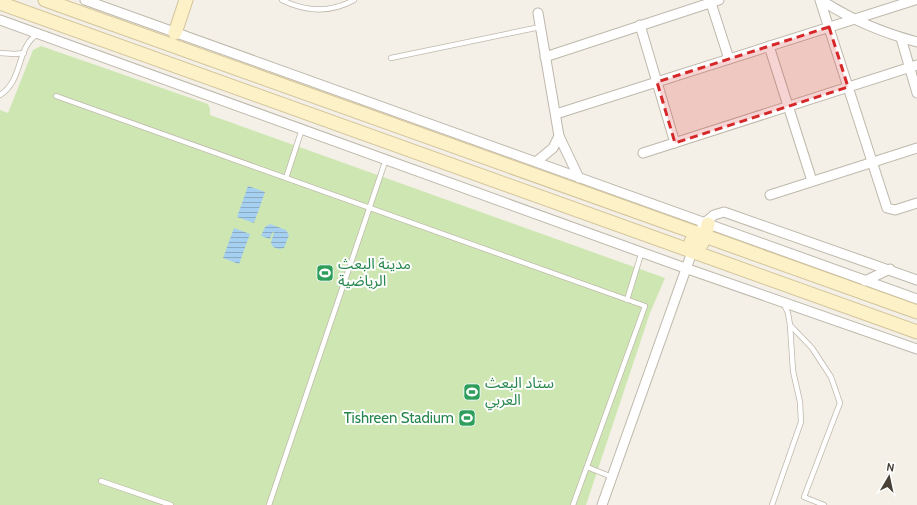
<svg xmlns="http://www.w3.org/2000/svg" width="917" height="505" font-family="Cabin,'Noto Sans Arabic',sans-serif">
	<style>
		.park { fill: #cee7b2 }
		.water { fill: url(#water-rules) }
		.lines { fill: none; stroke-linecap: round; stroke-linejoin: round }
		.lane-casing { stroke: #bfb8ab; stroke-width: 6 }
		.street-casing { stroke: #bfb8ab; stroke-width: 11 }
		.secondary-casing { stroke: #d3c499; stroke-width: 15 }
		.lane { stroke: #fff; stroke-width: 4.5 }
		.street { stroke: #fff; stroke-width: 9 }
		.secondary { stroke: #fdf1c8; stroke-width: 13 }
		.marked { fill: #d62828; fill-opacity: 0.2; stroke: #d62828; stroke-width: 3; stroke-dasharray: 8 5; stroke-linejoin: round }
		.labels { text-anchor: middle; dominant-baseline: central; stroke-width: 4; stroke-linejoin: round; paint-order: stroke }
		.leisure-label { font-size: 15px; fill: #27864d; stroke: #fff; text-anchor: start }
	</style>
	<defs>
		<pattern id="water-rules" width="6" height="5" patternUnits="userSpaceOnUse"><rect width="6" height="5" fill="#a6d0ef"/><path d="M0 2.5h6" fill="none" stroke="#89aac2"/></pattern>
	</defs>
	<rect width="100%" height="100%" fill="#f4f0e8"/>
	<!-- park -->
	<polygon class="park" points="41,46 208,104 210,109 210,115 665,278 650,313 586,505 0,505 0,110 8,113 33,50"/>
	<!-- water -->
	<g class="water">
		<polygon points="248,186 265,192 254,223 237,217"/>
		<polygon points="270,224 286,230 289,235 284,248 279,249 273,247 271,243 274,232 272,233 270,239 261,236 265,227"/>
		<polygon points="234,228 250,234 239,264 223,258"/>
	</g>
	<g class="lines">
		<defs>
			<g id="lane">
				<path d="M282,0C306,12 330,13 354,0"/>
				<polyline points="0,53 15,54 24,53"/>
				<polyline points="391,58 540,27"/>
				<path d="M0,95C24,80 16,46 38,34"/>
				<polyline points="56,96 645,306 573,505"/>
				<polyline points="286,178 302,129"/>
				<polyline points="627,300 642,251"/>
				<polyline points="784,304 788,313 790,325 812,348 831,377 840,403 804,497 824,505"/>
				<polyline points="587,467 612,477"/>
				<polyline points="101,481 171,505"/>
				<polyline points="269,505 386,159"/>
				<polyline points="772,505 801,422 800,402 793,371 790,325"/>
			</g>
			<g id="street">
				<polyline points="85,0 917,299"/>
				<polyline points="820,0 887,208 895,210 917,203"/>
				<path d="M821,0C850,19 883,33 917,42"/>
				<polyline points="711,3 729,59"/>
				<polyline points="538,13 559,136"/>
				<polyline points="0,20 685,268 917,349"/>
				<polyline points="640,25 675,143"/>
				<polyline points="901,38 917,93"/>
				<polyline points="769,46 812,181"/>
				<polyline points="545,57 719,0"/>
				<polyline points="556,114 915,0"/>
				<polyline points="643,153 917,65"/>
				<polyline points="536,162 553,148 559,136 579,178"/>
				<polyline points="770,195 917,148"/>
				<polyline points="702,225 714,215 724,212 917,280"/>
				<polyline points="865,281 890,269"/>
				<polyline points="602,505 692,252"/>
			</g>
			<g id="secondary">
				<polyline points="45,0 917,312"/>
				<polyline points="0,3 917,332"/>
				<polyline points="175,33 186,0"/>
				<path d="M696,233L691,242L692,252C704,247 705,235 708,224"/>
			</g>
		</defs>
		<!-- lane casing -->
		<use href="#lane" class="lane-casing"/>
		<!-- street casing -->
		<use href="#street" class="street-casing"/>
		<!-- secondary casing -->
		<use href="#secondary" class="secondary-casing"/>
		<!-- lane -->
		<use href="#lane" class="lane"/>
		<!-- street -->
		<use href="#street" class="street"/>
		<!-- secondary -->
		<use href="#secondary" class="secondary"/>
	</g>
	<!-- marked area -->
	<path class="marked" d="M829,27L848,87L675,143L657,82Z"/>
	<!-- icons -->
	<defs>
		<symbol id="stadium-square" viewBox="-11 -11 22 22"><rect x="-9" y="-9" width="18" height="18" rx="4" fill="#2e9e5b" stroke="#fff"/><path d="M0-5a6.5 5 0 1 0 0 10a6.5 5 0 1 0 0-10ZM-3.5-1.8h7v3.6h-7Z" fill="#fff"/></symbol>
	</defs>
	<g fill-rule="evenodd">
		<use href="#stadium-square" x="315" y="263" width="20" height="20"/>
		<use href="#stadium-square" x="462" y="382" width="20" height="20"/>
		<use href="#stadium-square" x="457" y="408" width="20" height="20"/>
	</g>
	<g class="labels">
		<!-- leisure labels -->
		<g class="leisure-label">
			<text x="338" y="264">مدينة البعث<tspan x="338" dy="17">الرياضية</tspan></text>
			<text x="485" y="383">ستاد البعث<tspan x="485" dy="17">العربي</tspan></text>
			<text x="454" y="418" text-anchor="end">Tishreen Stadium</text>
		</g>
	</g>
	<!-- north arrow -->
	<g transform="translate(889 477) rotate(9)" stroke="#ffffff" stroke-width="3" paint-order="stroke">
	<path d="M0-3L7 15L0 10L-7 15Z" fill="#474137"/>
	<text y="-6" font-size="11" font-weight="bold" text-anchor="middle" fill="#474137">N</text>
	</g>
</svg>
